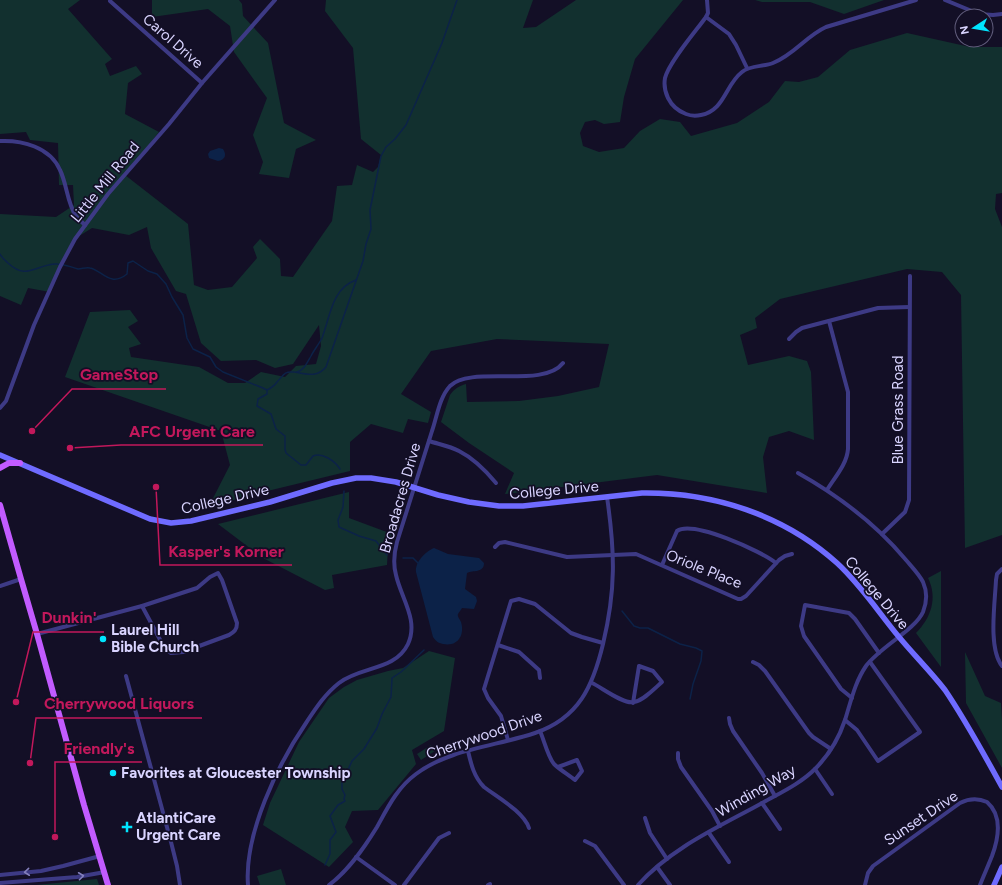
<svg xmlns="http://www.w3.org/2000/svg" width="1002" height="885" font-family="Figtree,sans-serif">
	<style>
		.green { fill: #12302f }
		.water { fill: #0c2248 }
		.lines { fill: none; stroke-linecap: round; stroke-linejoin: round }
		.stream { stroke: #0c2248; stroke-width: 1.5 }
		.street { stroke: #3d3a85; stroke-width: 4 }
		.secondary { stroke: #6f6bff; stroke-width: 5.5 }
		.primary { stroke: #c25bff; stroke-width: 6 }
		.oneway { stroke: #837fbc }
		.poi-dot { fill: #00e5ff; stroke: #130f26; stroke-width: 1.5 }
		.labels { text-anchor: middle; dominant-baseline: central; stroke-width: 3.5; stroke-linejoin: round; paint-order: stroke }
		.street-label { font-size: 15px; fill: #d9d4ff; stroke: #130f26 }
		.poi-label { font-size: 15px; font-weight: bold; fill: #d9d4ff; stroke: #130f26; text-anchor: start }
		.leader { fill: none; stroke: #c2185b; stroke-width: 1.5 }
		.callout-dot { fill: #c2185b; stroke: #130f26; stroke-width: 1.5 }
		.callout-label { font-size: 16px; text-anchor: middle; font-weight: bold; fill: #c2185b; stroke: #130f26; stroke-width: 3.5; stroke-linejoin: round; paint-order: stroke }
	</style>
	<rect width="100%" height="100%" fill="#130f26"/>
	<!-- green -->
	<g class="green">
		<path d="M0,0H80L68,9L112,59L105,64L110,76L136,66L142,74L128,83L125,114L159,132L125,175L188,224L194,285L208,290L232,287L257,258L253,247L260,239L280,259L281,276L293,277L332,221L337,186L352,185L357,165L373,172L378,167L381,155L361,139L353,48L325,11L326,0H533L523,28L536,27L576,0H683L635,59L624,97L620,122L604,124L595,120L585,122L580,133L583,146L599,152L624,148L640,131L660,119L680,122L691,136L737,123L769,102L785,81L799,82L818,77L850,50L907,33L970,47H1002V193L996,194L995,209L1002,227V535L965,548L961,295L942,272L907,269L780,299L755,318L757,328L740,335L748,365L789,356L807,361L811,372L814,440L789,431L769,437L763,457L767,493L657,475L505,494L514,473L469,443L441,422L450,395C454,389 459,386 466,384L467,402L519,401L558,396L599,387L609,344L497,339L431,351L401,394L431,412L428,423L408,419L403,433L371,424L350,442V471L243,497L208,508L230,465L221,431L65,377L90,312L130,310L138,321L128,327L141,344L129,348L131,357L199,367L228,383H245L261,372L285,377L296,366L316,364L321,346L319,325L293,364L275,368L256,360L221,361L201,343L186,294L176,291L151,248L147,227L129,235L92,228L76,238L50,292L28,288L21,305L0,296V214L56,217L74,205L73,185H59L58,143L30,140L26,132L0,134Z"/>
		<polygon points="152,0 239,0 242,4 243,16 268,43 284,123 316,140 296,149 289,178 259,174 263,162 253,135 267,98 234,52 230,26 208,9 152,17"/>
		<polygon points="755,0 884,0 844,14 810,2 762,2"/>
		<polygon points="349,492 349,518 392,534 388,548 387,565 332,575 334,588 325,590 263,558 218,524"/>
		<path d="M941,571V667L916,633C931,618 938,598 928,578Z"/>
		<polygon points="429,651 455,658 444,731 412,750 416,764 378,810 352,811 345,827 353,842 329,867 263,825 270,803 299,742 329,698 344,687 357,680 388,671 403,668"/>
		<polygon points="965,652 985,696 1001,703 1002,720 1002,768 966,703"/>
		<polygon points="431,745 435,751 421,760 417,754"/>
		<polygon points="281,869 286,885 260,885 257,876"/>
		<polygon points="97,879 99,885 36,885"/>
	</g>
	<!-- water -->
	<g class="water">
		<path d="M219,148L223,149C227,155 225,160 218,161L209,158L208,154L210,151Z"/>
		<path d="M434,548L448,554L479,558L484,563C484,573 473,570 467,573L465,589L476,597L477,601L474,609L462,608C461,610 459,612 458,614C457,617 460,619 461,622C465,635 458,647 443,644C438,643 436,641 433,637L416,572C415,562 425,552 434,548Z"/>
	</g>
	<g class="lines">
		<!-- stream -->
		<g class="stream">
			<path d="M0,254C2,258 5,260 8,263C26,280 34,266 54,264C63,263 70,267 78,269C82,269 86,267 90,268C102,270 110,288 127,274L128,263L133,261L148,271L157,274L166,284L172,297L183,315L187,338L193,349L210,357L216,367L223,372L263,388L267,390"/>
			<path d="M293,372C284,371 283,376 277,382C275,385 271,388 267,390V394L258,399L257,406L271,414L276,429L285,436V449L286,453L301,465H306L313,456C322,452 335,461 340,469"/>
			<path d="M294,372C306,374 317,378 326,367L363,261L366,244L371,229L370,210L381,156L386,147L395,139L406,125L442,43L457,0"/>
			<path d="M297,372C304,370 307,363 311,356C314,350 319,344 322,338C330,317 332,288 356,280"/>
			<polyline points="344,491 343,507 338,520 339,527 359,536 376,541 387,555"/>
			<polyline points="403,558 413,558 418,563"/>
			<polyline points="622,611 634,626 640,628 648,628 680,644 696,648 702,651 701,661 693,684 690,699"/>
			<polyline points="325,865 330,854 330,840 336,832 330,816 338,805 345,801 344,799 345,795 342,789 342,783 352,761 364,749 377,728 382,714 391,697 392,678 401,672 424,650"/>
		</g>
		<!-- street -->
		<g class="street">
			<path d="M707,0L708,13L706,17C696,31 669,62 665,78C664,84 665,92 668,98C672,106 678,111 686,114C691,116 696,116 701,115C725,110 725,85 742,72C750,65 763,67 773,63C794,55 806,36 826,27L916,0"/>
			<polyline points="945,0 979,14 993,15 1002,14"/>
			<polyline points="110,1 202,83"/>
			<polyline points="706,17 729,34 736,45 747,68"/>
			<path d="M0,141C22,140 50,147 60,170C67,184 67,203 76,216C78,219 82,222 85,225"/>
			<polyline points="789,339 796,332 802,328 878,308 909,307"/>
			<polyline points="0,408 6,401 34,325 60,267 75,239 108,194 169,124 202,83 275,0"/>
			<path d="M429,441C438,444 450,446 459,451C473,458 486,471 496,483"/>
			<path d="M827,490C835,477 847,464 848,449V392L829,321"/>
			<polyline points="882,534 905,512 909,500 910,276"/>
			<polyline points="495,547 499,543 505,542 567,557 636,554 738,599 741,599 746,596 779,560 785,556 792,554"/>
			<path d="M662,565L677,531C693,520 761,551 776,563"/>
			<path d="M1002,569L997,574L996,580C995,603 988,648 1002,666"/>
			<path d="M218,573L222,580L237,623C237,630 234,632 229,635L183,652L171,653L165,649L142,606L197,588L210,577Z"/>
			<polyline points="0,586 21,579"/>
			<polyline points="37,634 142,606"/>
			<polyline points="498,645 519,652 539,670 540,678"/>
			<polyline points="753,662 759,665 765,671 809,733 813,737 831,749"/>
			<polyline points="126,676 171,842 177,866 180,885"/>
			<path d="M592,683C601,687 624,705 634,702C644,700 654,689 662,682L653,671L639,666L633,703"/>
			<polyline points="852,698 841,689 804,636 801,626 805,605 849,613 855,619 879,653"/>
			<polyline points="729,718 730,724 733,731 762,773 775,796"/>
			<polyline points="845,720 857,730 878,761 920,732 870,662"/>
			<path d="M540,731C544,740 548,757 554,764C560,770 569,775 575,780L582,771L577,760L558,767"/>
			<polyline points="508,740 501,716 488,698 484,689 511,601 519,599 535,604 571,633 582,637 603,643"/>
			<path d="M468,751C471,764 474,777 484,787C497,797 524,812 529,828"/>
			<polyline points="678,753 678,759 681,767 712,811 720,826"/>
			<polyline points="815,769 832,794"/>
			<polyline points="762,803 780,829"/>
			<polyline points="645,818 650,833 667,859"/>
			<polyline points="709,833 729,862"/>
			<polyline points="585,841 595,846 624,885"/>
			<polyline points="356,857 395,885"/>
			<polyline points="657,867 670,885"/>
			<polyline points="0,875 41,871 63,866 100,856"/>
			<polyline points="0,883 77,877 105,872"/>
			<path d="M248,885C244,834 278,764 306,723C316,708 325,694 339,683C361,666 395,671 408,644C419,620 401,598 396,575C393,564 394,553 397,542C409,505 420,468 432,431C437,417 439,398 450,386C471,365 543,389 563,363"/>
			<path d="M329,885C349,870 364,848 377,827C388,807 397,788 416,774C449,749 497,746 535,733C579,718 593,686 603,644C616,590 615,552 607,497"/>
			<polyline points="404,885 439,838 449,833"/>
			<polyline points="488,885 490,884"/>
			<path d="M638,885C672,847 721,826 764,802C782,792 801,783 815,769C829,755 839,738 845,720C851,701 855,682 866,666C880,647 915,630 923,612C927,602 927,591 923,582C919,574 912,567 906,560C876,524 839,496 798,473"/>
			<path d="M865,885L868,873L873,866L960,803C968,799 978,798 987,802C1002,815 999,837 992,856C988,866 984,875 980,885"/>
		</g>
		<!-- secondary -->
		<g class="secondary">
			<path d="M0,455L150,519L171,523L191,521L270,502L332,483L356,478H371L396,482L438,495L469,502L499,506H523L642,493C713,492 784,515 837,563C861,585 879,613 899,637C914,655 931,672 945,690C966,721 984,754 1002,787"/>
			<polyline points="994,885 1002,867"/>
		</g>
		<!-- primary -->
		<g class="primary">
			<polyline points="0,468 9,463 20,463"/>
			<polyline points="0,505 21,579 37,634 84,805 108,885"/>
		</g>
	</g>
	<!-- one-way arrows -->
	<defs><path id="oneway-chevron" d="M-2-3.5L2.5 0L-2 3.5" fill="none" stroke-width="1.6" stroke-linecap="round" stroke-linejoin="round"/></defs>
	<g class="oneway">
		<use href="#oneway-chevron" transform="translate(27 872) rotate(174)"/>
		<use href="#oneway-chevron" transform="translate(81 876) rotate(-7)"/>
	</g>
	<!-- markers -->
	<g class="poi-dot">
		<circle cx="103" cy="639" r="4"/>
		<circle cx="113" cy="773" r="4"/>
		<path d="M125 821h4v4h4v4h-4v4h-4v-4h-4v-4h4z"/>
	</g>
	<g class="labels">
		<!-- street labels -->
		<g class="street-label">
			<text transform="translate(173 41) rotate(41)">Carol Drive</text>
			<text transform="translate(105 182) rotate(-51)">Little Mill Road</text>
			<text transform="translate(898 410) rotate(-90)">Blue Grass Road</text>
			<text transform="translate(554 490) rotate(-5)">College Drive</text>
			<text transform="translate(400 498) rotate(-74)">Broadacres Drive</text>
			<text transform="translate(225 499) rotate(-13)">College Drive</text>
			<text transform="translate(704 569) rotate(22)">Oriole Place</text>
			<text transform="translate(877 593) rotate(50)">College Drive</text>
			<text transform="translate(484 735) rotate(-19)">Cherrywood Drive</text>
			<text transform="translate(756 791) rotate(-30)">Winding Way</text>
			<text transform="translate(921 818) rotate(-34)">Sunset Drive</text>
		</g>
		<!-- poi labels -->
		<g class="poi-label">
			<text x="111" y="630">Laurel Hill<tspan x="111" dy="17">Bible Church</tspan></text>
			<text x="121" y="773">Favorites at Gloucester Township</text>
			<text x="136" y="818">AtlantiCare<tspan x="136" dy="17">Urgent Care</tspan></text>
		</g>
	</g>
	<!-- callouts -->
	<path class="leader" d="M32 431L72 389H166M70 448L121 445H263M156 487L160 565H292M16 702L33 632H104M30 763L36 718H202M55 837L55 762H142"/>
	<g class="callout-dot">
		<circle cx="32" cy="431" r="4"/>
		<circle cx="70" cy="448" r="4"/>
		<circle cx="156" cy="487" r="4"/>
		<circle cx="16" cy="702" r="4"/>
		<circle cx="30" cy="763" r="4"/>
		<circle cx="55" cy="837" r="4"/>
	</g>
	<g class="callout-label">
		<text x="119" y="380">GameStop</text>
		<text x="192" y="437">AFC Urgent Care</text>
		<text x="226" y="557">Kasper's Korner</text>
		<text x="69" y="623">Dunkin'</text>
		<text x="119" y="709">Cherrywood Liquors</text>
		<text x="99" y="754">Friendly's</text>
	</g>
	<!-- north arrow -->
	<g transform="translate(974 28) rotate(258)"><circle r="19" fill="#130f26" stroke="#625e7d"/>
	<path d="M0-3L7 15L0 10L-7 15Z" fill="#00e5ff"/>
	<text y="-6" font-size="11" font-weight="bold" text-anchor="middle" fill="#d9d4ff">N</text>
	</g>
</svg>
